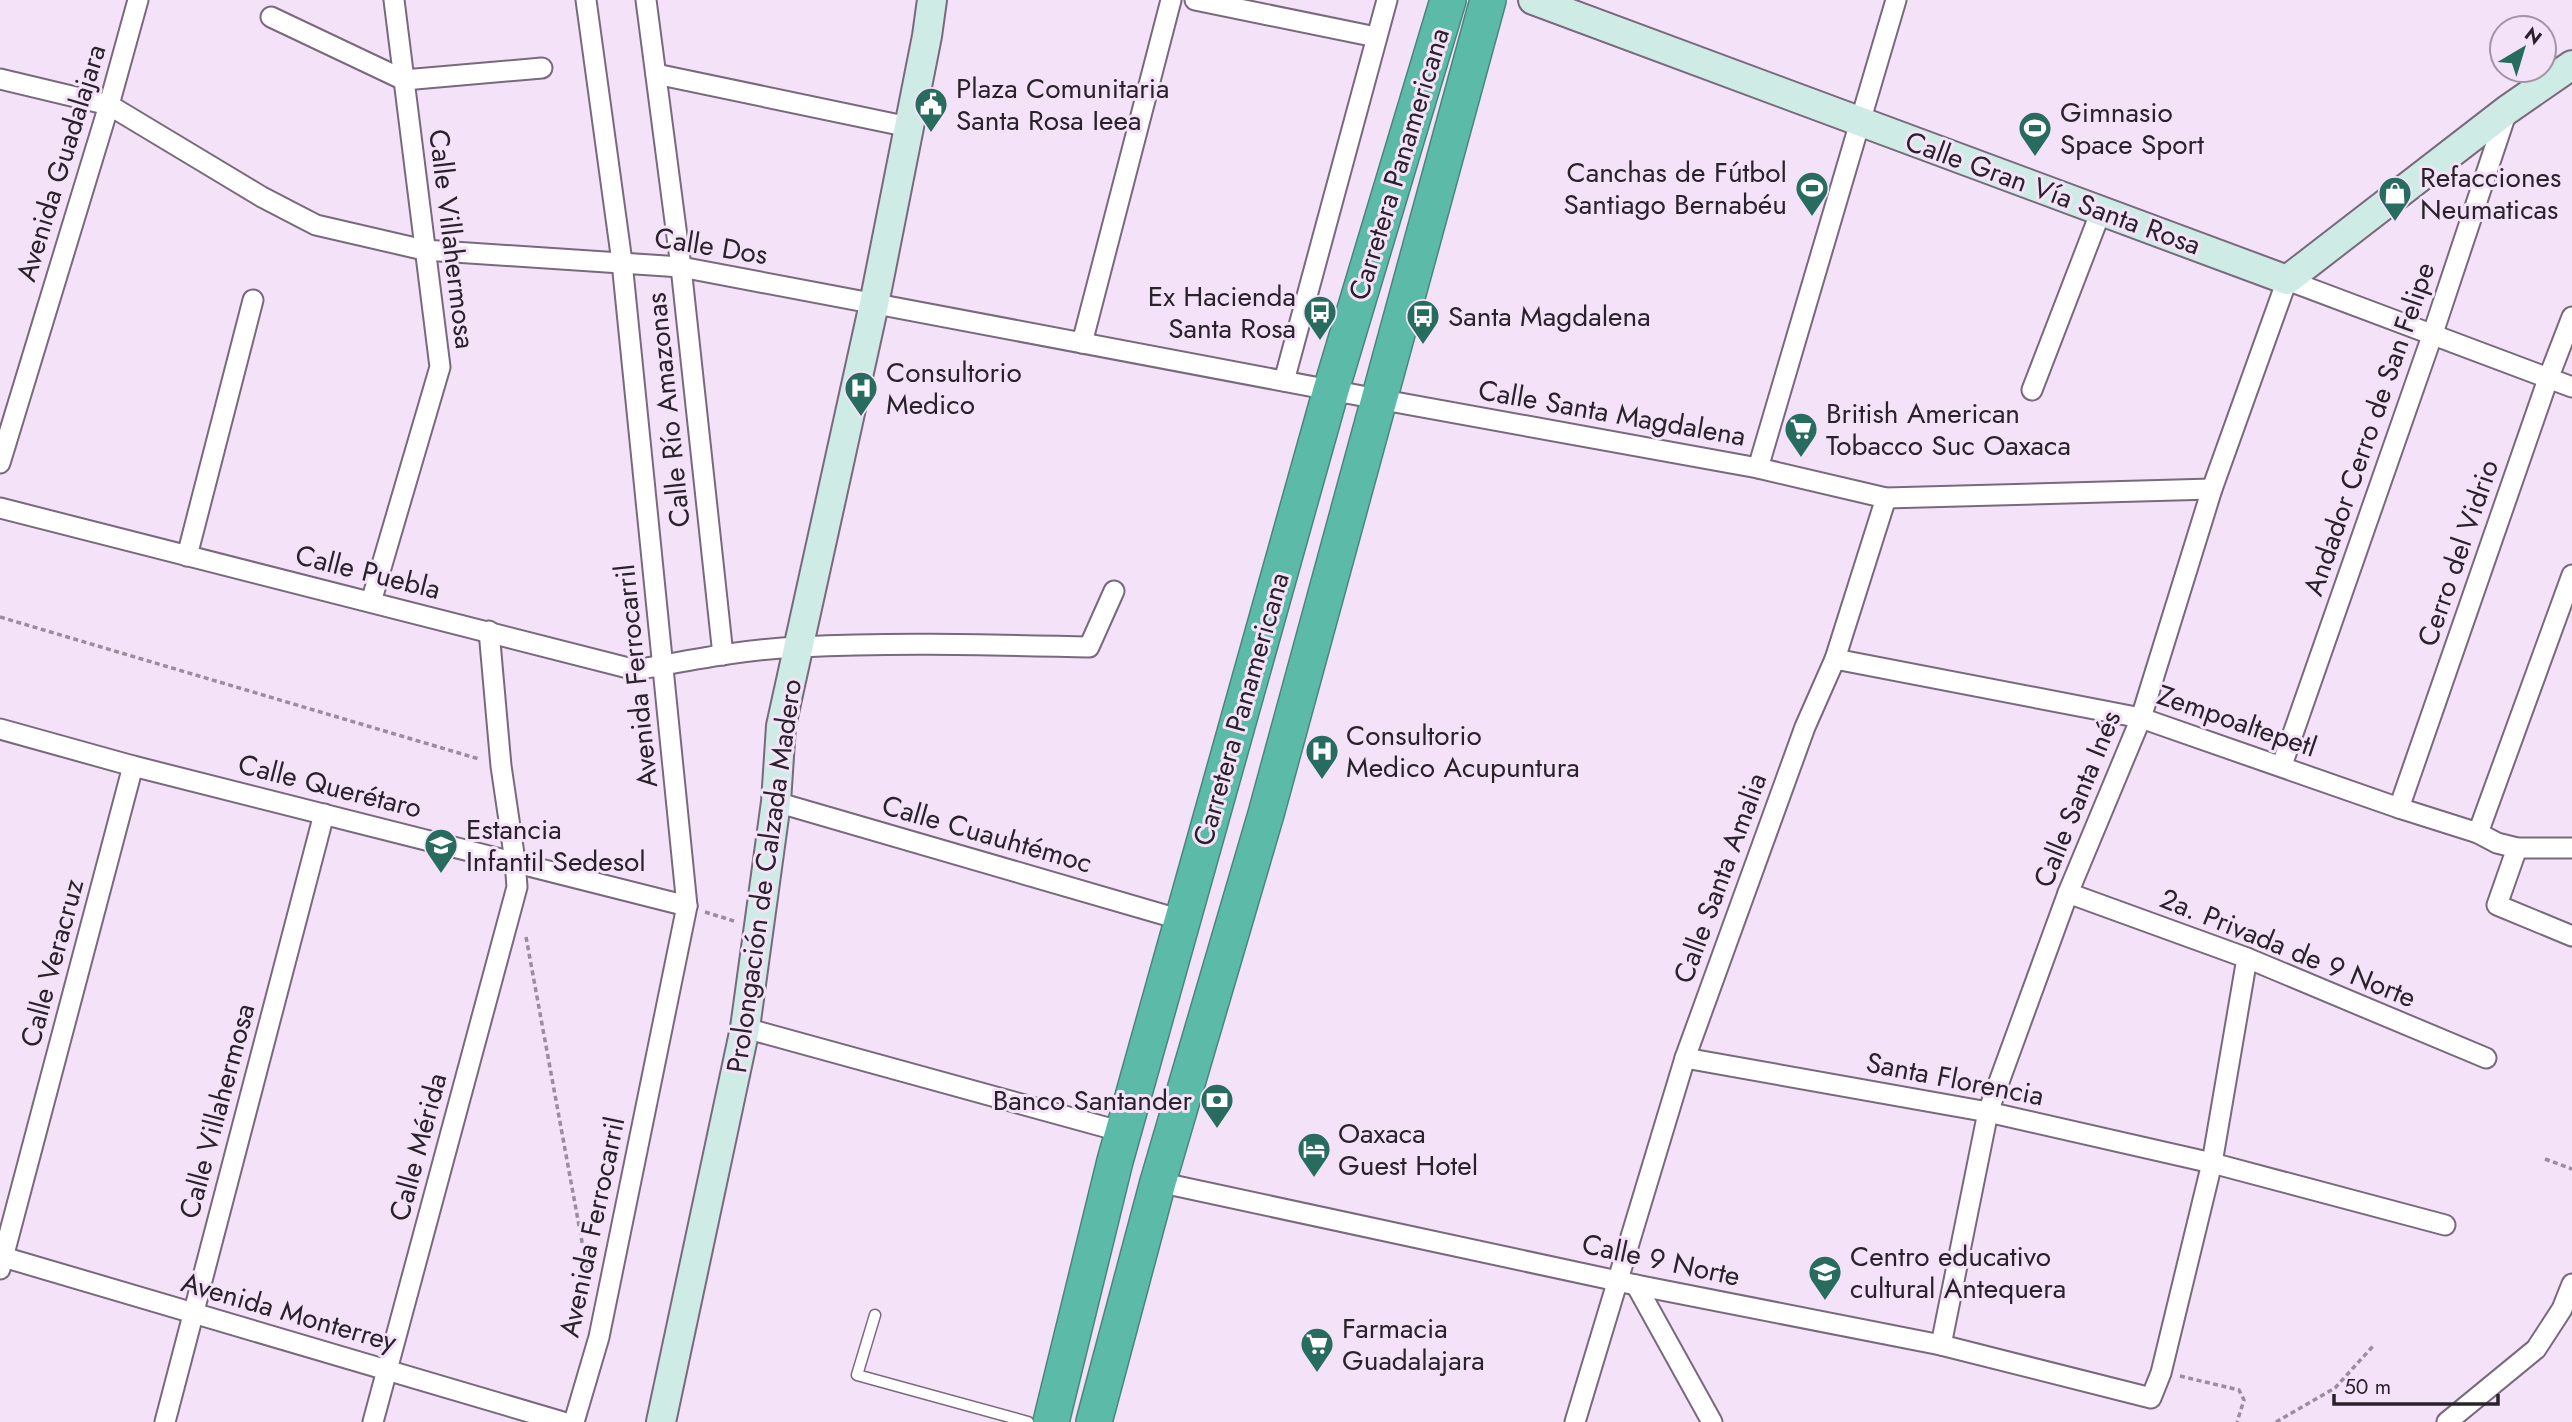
<svg xmlns="http://www.w3.org/2000/svg" width="2572" height="1422" font-family="Jost,sans-serif">
	<style>
		.lines { fill: none; stroke-linecap: round; stroke-linejoin: round }
		.lane-casing { stroke: #79697c; stroke-width: 13 }
		.street-casing { stroke: #79697c; stroke-width: 23 }
		.secondary-casing { stroke: #79697c; stroke-width: 32 }
		.highway-casing { stroke: #4a857c; stroke-width: 38 }
		.path { stroke: #9a8d9d; stroke-width: 3.5; stroke-dasharray: 5 3.5; stroke-linecap: butt }
		.lane { stroke: #fff; stroke-width: 10 }
		.street { stroke: #fff; stroke-width: 19 }
		.secondary { stroke: #ceebe5; stroke-width: 28 }
		.highway { stroke: #5bbba8; stroke-width: 35 }
		.labels { text-anchor: middle; dominant-baseline: central; stroke-width: 6; stroke-linejoin: round; paint-order: stroke }
		.poi-label { font-size: 28px; fill: #29222a; stroke: #f4e2f8; text-anchor: start }
		.street-label { font-size: 28px; fill: #29222a; stroke: #f4e2f8 }
	</style>
	<rect width="100%" height="100%" fill="#f4e2f8"/>
	<g class="lines">
		<defs>
			<polyline id="lane" points="875,1315 857,1375 1028,1422"/>
			<g id="street">
				<polyline points="646,0 681,267 723,655"/>
				<polyline points="1195,0 1376,37"/>
				<polyline points="271,17 404,80 542,68"/>
				<polyline points="656,74 909,127"/>
				<polyline points="0,79 109,105 262,197 316,225 424,250 681,267 1378,399 1758,468 1886,498 2212,489"/>
				<polyline points="1082,343 1171,0"/>
				<polyline points="1284,381 1387,0"/>
				<polyline points="2032,390 2101,211"/>
				<polyline points="0,463 109,105 138,0"/>
				<polyline points="1758,468 1896,0"/>
				<path d="M0,508L636,670C691,660 745,649 800,647C897,642 993,645 1089,647L1114,591"/>
				<polyline points="187,556 253,300"/>
				<polyline points="371,602 440,367 394,0"/>
				<polyline points="1835,659 2141,718 2399,808 2478,833 2497,843 2517,848 2572,848"/>
				<polyline points="0,729 133,766 687,906"/>
				<polyline points="2282,765 2432,336 2507,111"/>
				<polyline points="776,802 1182,920"/>
				<polyline points="2399,808 2548,379 2572,317"/>
				<polyline points="2478,833 2572,575"/>
				<polyline points="2517,848 2497,905 2572,936"/>
				<polyline points="2068,893 2247,958 2486,1058"/>
				<polyline points="745,1028 1123,1132"/>
				<polyline points="1685,1058 1988,1112 2212,1163 2445,1225"/>
				<polyline points="1158,1182 1636,1285 1941,1345 2151,1398 2161,1373 2212,1163 2247,958"/>
				<polyline points="0,1256 563,1422"/>
				<polyline points="0,1269 133,766"/>
				<polyline points="1636,1285 1712,1422"/>
				<polyline points="1941,1345 1988,1112 2068,893 2141,718 2212,489 2287,280 2572,387"/>
				<polyline points="165,1422 324,814"/>
				<polyline points="373,1422 517,887 515,861 501,766 489,631"/>
				<polyline points="574,1422 599,1337 687,906 622,262 586,0"/>
				<polyline points="1575,1422 1685,1058 1805,727 1835,659 1886,498"/>
				<polyline points="2447,1422 2536,1349 2562,1309 2572,1284"/>
			</g>
			<g id="secondary">
				<polyline points="1533,0 2287,280 2507,110 2572,65"/>
				<polyline points="661,1422 745,1028 776,802 781,726 874,304 927,36 932,0"/>
			</g>
			<g id="highway">
				<polyline points="1051,1422 1115,1161 1331,390 1448,0"/>
				<polyline points="1094,1422 1158,1182 1266,814 1488,0"/>
			</g>
		</defs>
		<!-- lane casing -->
		<use href="#lane" class="lane-casing"/>
		<!-- street casing -->
		<use href="#street" class="street-casing"/>
		<!-- secondary casing -->
		<use href="#secondary" class="secondary-casing"/>
		<!-- highway casing -->
		<use href="#highway" class="highway-casing"/>
		<!-- path -->
		<g class="path">
			<polyline points="0,617 479,759"/>
			<polyline points="705,912 734,921"/>
			<polyline points="526,937 589,1280"/>
			<polyline points="2545,1159 2572,1169"/>
			<polyline points="2180,1376 2239,1390 2244,1400 2237,1422"/>
			<polyline points="2276,1422 2335,1388 2374,1345"/>
		</g>
		<!-- lane -->
		<use href="#lane" class="lane"/>
		<!-- street -->
		<use href="#street" class="street"/>
		<!-- secondary -->
		<use href="#secondary" class="secondary"/>
		<!-- highway -->
		<use href="#highway" class="highway"/>
	</g>
	<!-- icons -->
	<defs>
		<symbol id="civic-pin" viewBox="-11 -11 22 30"><path d="M0 17L-7.5 6A9.5 9.5 0 1 1 7.5 6Z" fill="#276c5f" stroke="#f4e2f8"/><path d="M-.6-6.5H3V-4.5H.6V-3L4-1V1h2V6H-6V1h2V-1L-.6-3ZM-1.2 2.5V6h2.4V2.5Z" fill="#fff"/></symbol>
		<symbol id="stadium-pin" viewBox="-11 -11 22 30"><path d="M0 17L-7.5 6A9.5 9.5 0 1 1 7.5 6Z" fill="#276c5f" stroke="#f4e2f8"/><path d="M0-5a6.5 5 0 1 0 0 10a6.5 5 0 1 0 0-10ZM-3.5-1.8h7v3.6h-7Z" fill="#fff"/></symbol>
		<symbol id="shop-pin" viewBox="-11 -11 22 30"><path d="M0 17L-7.5 6A9.5 9.5 0 1 1 7.5 6Z" fill="#276c5f" stroke="#f4e2f8"/><path d="M-5-2.5h2.3a2.7 3.5 0 0 1 5.4 0H5L5.5 6h-11ZM-1.5-2.5h3a1.5 2.3 0 0 0-3 0Z" fill="#fff"/></symbol>
		<symbol id="bus-pin" viewBox="-11 -11 22 30"><path d="M0 17L-7.5 6A9.5 9.5 0 1 1 7.5 6Z" fill="#276c5f" stroke="#f4e2f8"/><path d="M-5-6H5V4H4V6H2V4H-2V6H-4V4H-5ZM-3.5-4V0h7V-4ZM-3.5 1.2v1.5H-2V1.2ZM2 1.2v1.5H3.5V1.2Z" fill="#fff"/></symbol>
		<symbol id="hospital-pin" viewBox="-11 -11 22 30"><path d="M0 17L-7.5 6A9.5 9.5 0 1 1 7.5 6Z" fill="#276c5f" stroke="#f4e2f8"/><path d="M-5-5h3v3.5h4V-5h3V5h-3V1.5h-4V5h-3Z" fill="#fff"/></symbol>
		<symbol id="supermarket-pin" viewBox="-11 -11 22 30"><path d="M0 17L-7.5 6A9.5 9.5 0 1 1 7.5 6Z" fill="#276c5f" stroke="#f4e2f8"/><path d="M-6-5.5h2.5l.6 2H6L4.5 2H-2.5L-4.4-4H-6ZM-1.5 3.2a1.3 1.3 0 1 0 .1 0ZM3 3.2a1.3 1.3 0 1 0 .1 0Z" fill="#fff"/></symbol>
		<symbol id="school-pin" viewBox="-11 -11 22 30"><path d="M0 17L-7.5 6A9.5 9.5 0 1 1 7.5 6Z" fill="#276c5f" stroke="#f4e2f8"/><path d="M0-5L7-2L0 1L-7-2ZM-4 1L0 2.5L4 1V4Q0 6-4 4Z" fill="#fff"/></symbol>
		<symbol id="bank-pin" viewBox="-11 -11 22 30"><path d="M0 17L-7.5 6A9.5 9.5 0 1 1 7.5 6Z" fill="#276c5f" stroke="#f4e2f8"/><path d="M-6-4H6V4H-6ZM0-2.3a2.3 2.3 0 1 0 0 4.6a2.3 2.3 0 1 0 0-4.6Z" fill="#fff"/></symbol>
		<symbol id="hotel-pin" viewBox="-11 -11 22 30"><path d="M0 17L-7.5 6A9.5 9.5 0 1 1 7.5 6Z" fill="#276c5f" stroke="#f4e2f8"/><path d="M-6-4.5h1.5V1H6V5H4.5V3h-9V5H-6ZM-4 0a1.8 1.8 0 1 1 3.6 0ZM.5 0V-2.5h3Q6-2.5 6 0Z" fill="#fff"/></symbol>
	</defs>
	<g fill-rule="evenodd">
		<use href="#civic-pin" x="912" y="85" width="38" height="52"/>
		<use href="#stadium-pin" x="2016" y="109" width="38" height="52"/>
		<use href="#stadium-pin" x="1793" y="169" width="38" height="52"/>
		<use href="#shop-pin" x="2376" y="174" width="38" height="52"/>
		<use href="#bus-pin" x="1301" y="293" width="38" height="52"/>
		<use href="#bus-pin" x="1404" y="297" width="38" height="52"/>
		<use href="#hospital-pin" x="842" y="369" width="38" height="52"/>
		<use href="#supermarket-pin" x="1782" y="410" width="38" height="52"/>
		<use href="#hospital-pin" x="1303" y="732" width="38" height="52"/>
		<use href="#school-pin" x="422" y="826" width="38" height="52"/>
		<use href="#bank-pin" x="1198" y="1081" width="38" height="52"/>
		<use href="#hotel-pin" x="1295" y="1130" width="38" height="52"/>
		<use href="#school-pin" x="1806" y="1253" width="38" height="52"/>
		<use href="#supermarket-pin" x="1298" y="1325" width="38" height="52"/>
	</g>
	<g class="labels">
		<!-- poi labels -->
		<g class="poi-label">
			<text x="956" y="88">Plaza Comunitaria<tspan x="956" dy="32">Santa Rosa Ieea</tspan></text>
			<text x="2060" y="112">Gimnasio<tspan x="2060" dy="32">Space Sport</tspan></text>
			<text x="1787" y="172" text-anchor="end">Canchas de Fútbol<tspan x="1787" dy="32">Santiago Bernabéu</tspan></text>
			<text x="2420" y="177">Refacciones<tspan x="2420" dy="32">Neumaticas</tspan></text>
			<text x="1296" y="296" text-anchor="end">Ex Hacienda<tspan x="1296" dy="32">Santa Rosa</tspan></text>
			<text x="1448" y="316">Santa Magdalena</text>
			<text x="886" y="372">Consultorio<tspan x="886" dy="32">Medico</tspan></text>
			<text x="1826" y="413">British American<tspan x="1826" dy="32">Tobacco Suc Oaxaca</tspan></text>
			<text x="1346" y="735">Consultorio<tspan x="1346" dy="32">Medico Acupuntura</tspan></text>
			<text x="466" y="829">Estancia<tspan x="466" dy="32">Infantil Sedesol</tspan></text>
			<text x="1192" y="1100" text-anchor="end">Banco Santander</text>
			<text x="1338" y="1133">Oaxaca<tspan x="1338" dy="32">Guest Hotel</tspan></text>
			<text x="1850" y="1256">Centro educativo<tspan x="1850" dy="32">cultural Antequera</tspan></text>
			<text x="1342" y="1328">Farmacia<tspan x="1342" dy="32">Guadalajara</tspan></text>
		</g>
		<!-- street labels -->
		<g class="street-label">
			<text transform="translate(61 163) rotate(-73)">Avenida Guadalajara</text>
			<text transform="translate(1399 164) rotate(-73)">Carretera Panamericana</text>
			<text transform="translate(2053 193) rotate(20)">Calle Gran Vía Santa Rosa</text>
			<text transform="translate(452 239) rotate(83)">Calle Villahermosa</text>
			<text transform="translate(711 246) rotate(9)">Calle Dos</text>
			<text transform="translate(668 410) rotate(-96)">Calle Río Amazonas</text>
			<text transform="translate(1612 413) rotate(10)">Calle Santa Magdalena</text>
			<text transform="translate(2369 429) rotate(-71)">Andador Cerro de San Felipe</text>
			<text transform="translate(2458 553) rotate(-71)">Cerro del Vidrio</text>
			<text transform="translate(368 572) rotate(14)">Calle Puebla</text>
			<text transform="translate(636 676) rotate(-96)">Avenida Ferrocarril</text>
			<text transform="translate(1241 709) rotate(-74)">Carretera Panamericana</text>
			<text transform="translate(2237 721) rotate(19)">Zempoaltepetl</text>
			<text transform="translate(330 786) rotate(14)">Calle Querétaro</text>
			<text transform="translate(2077 799) rotate(-68)">Calle Santa Inés</text>
			<text transform="translate(987 834) rotate(16)">Calle Cuauhtémoc</text>
			<text transform="translate(764 876) rotate(-82)">Prolongación de Calzada Madero</text>
			<text transform="translate(1720 878) rotate(-70)">Calle Santa Amalia</text>
			<text transform="translate(2288 948) rotate(22)">2a. Privada de 9 Norte</text>
			<text transform="translate(52 963) rotate(-75)">Calle Veracruz</text>
			<text transform="translate(1955 1079) rotate(11)">Santa Florencia</text>
			<text transform="translate(217 1111) rotate(-75)">Calle Villahermosa</text>
			<text transform="translate(418 1147) rotate(-75)">Calle Mérida</text>
			<text transform="translate(592 1227) rotate(-78)">Avenida Ferrocarril</text>
			<text transform="translate(1661 1260) rotate(12)">Calle 9 Norte</text>
			<text transform="translate(289 1312) rotate(16)">Avenida Monterrey</text>
		</g>
	</g>
	<!-- north arrow -->
	<g transform="translate(2523 49) rotate(38)"><circle r="33" fill="#f4e2f8" stroke="#a395a6" stroke-width="2"/>
	<path d="M0-5L12 26L0 18L-12 26Z" fill="#276c5f"/>
	<text y="-10" font-size="19" font-weight="bold" text-anchor="middle" fill="#29222a">N</text>
	</g>
	<!-- scale -->
	<path d="M2334 1394v10h164v-10" fill="none" stroke="#29222a" stroke-width="3.5"/>
	<text x="2344" y="1394" font-size="21" fill="#29222a" stroke="#f4e2f8" stroke-width="5" paint-order="stroke">50 m</text>
</svg>
